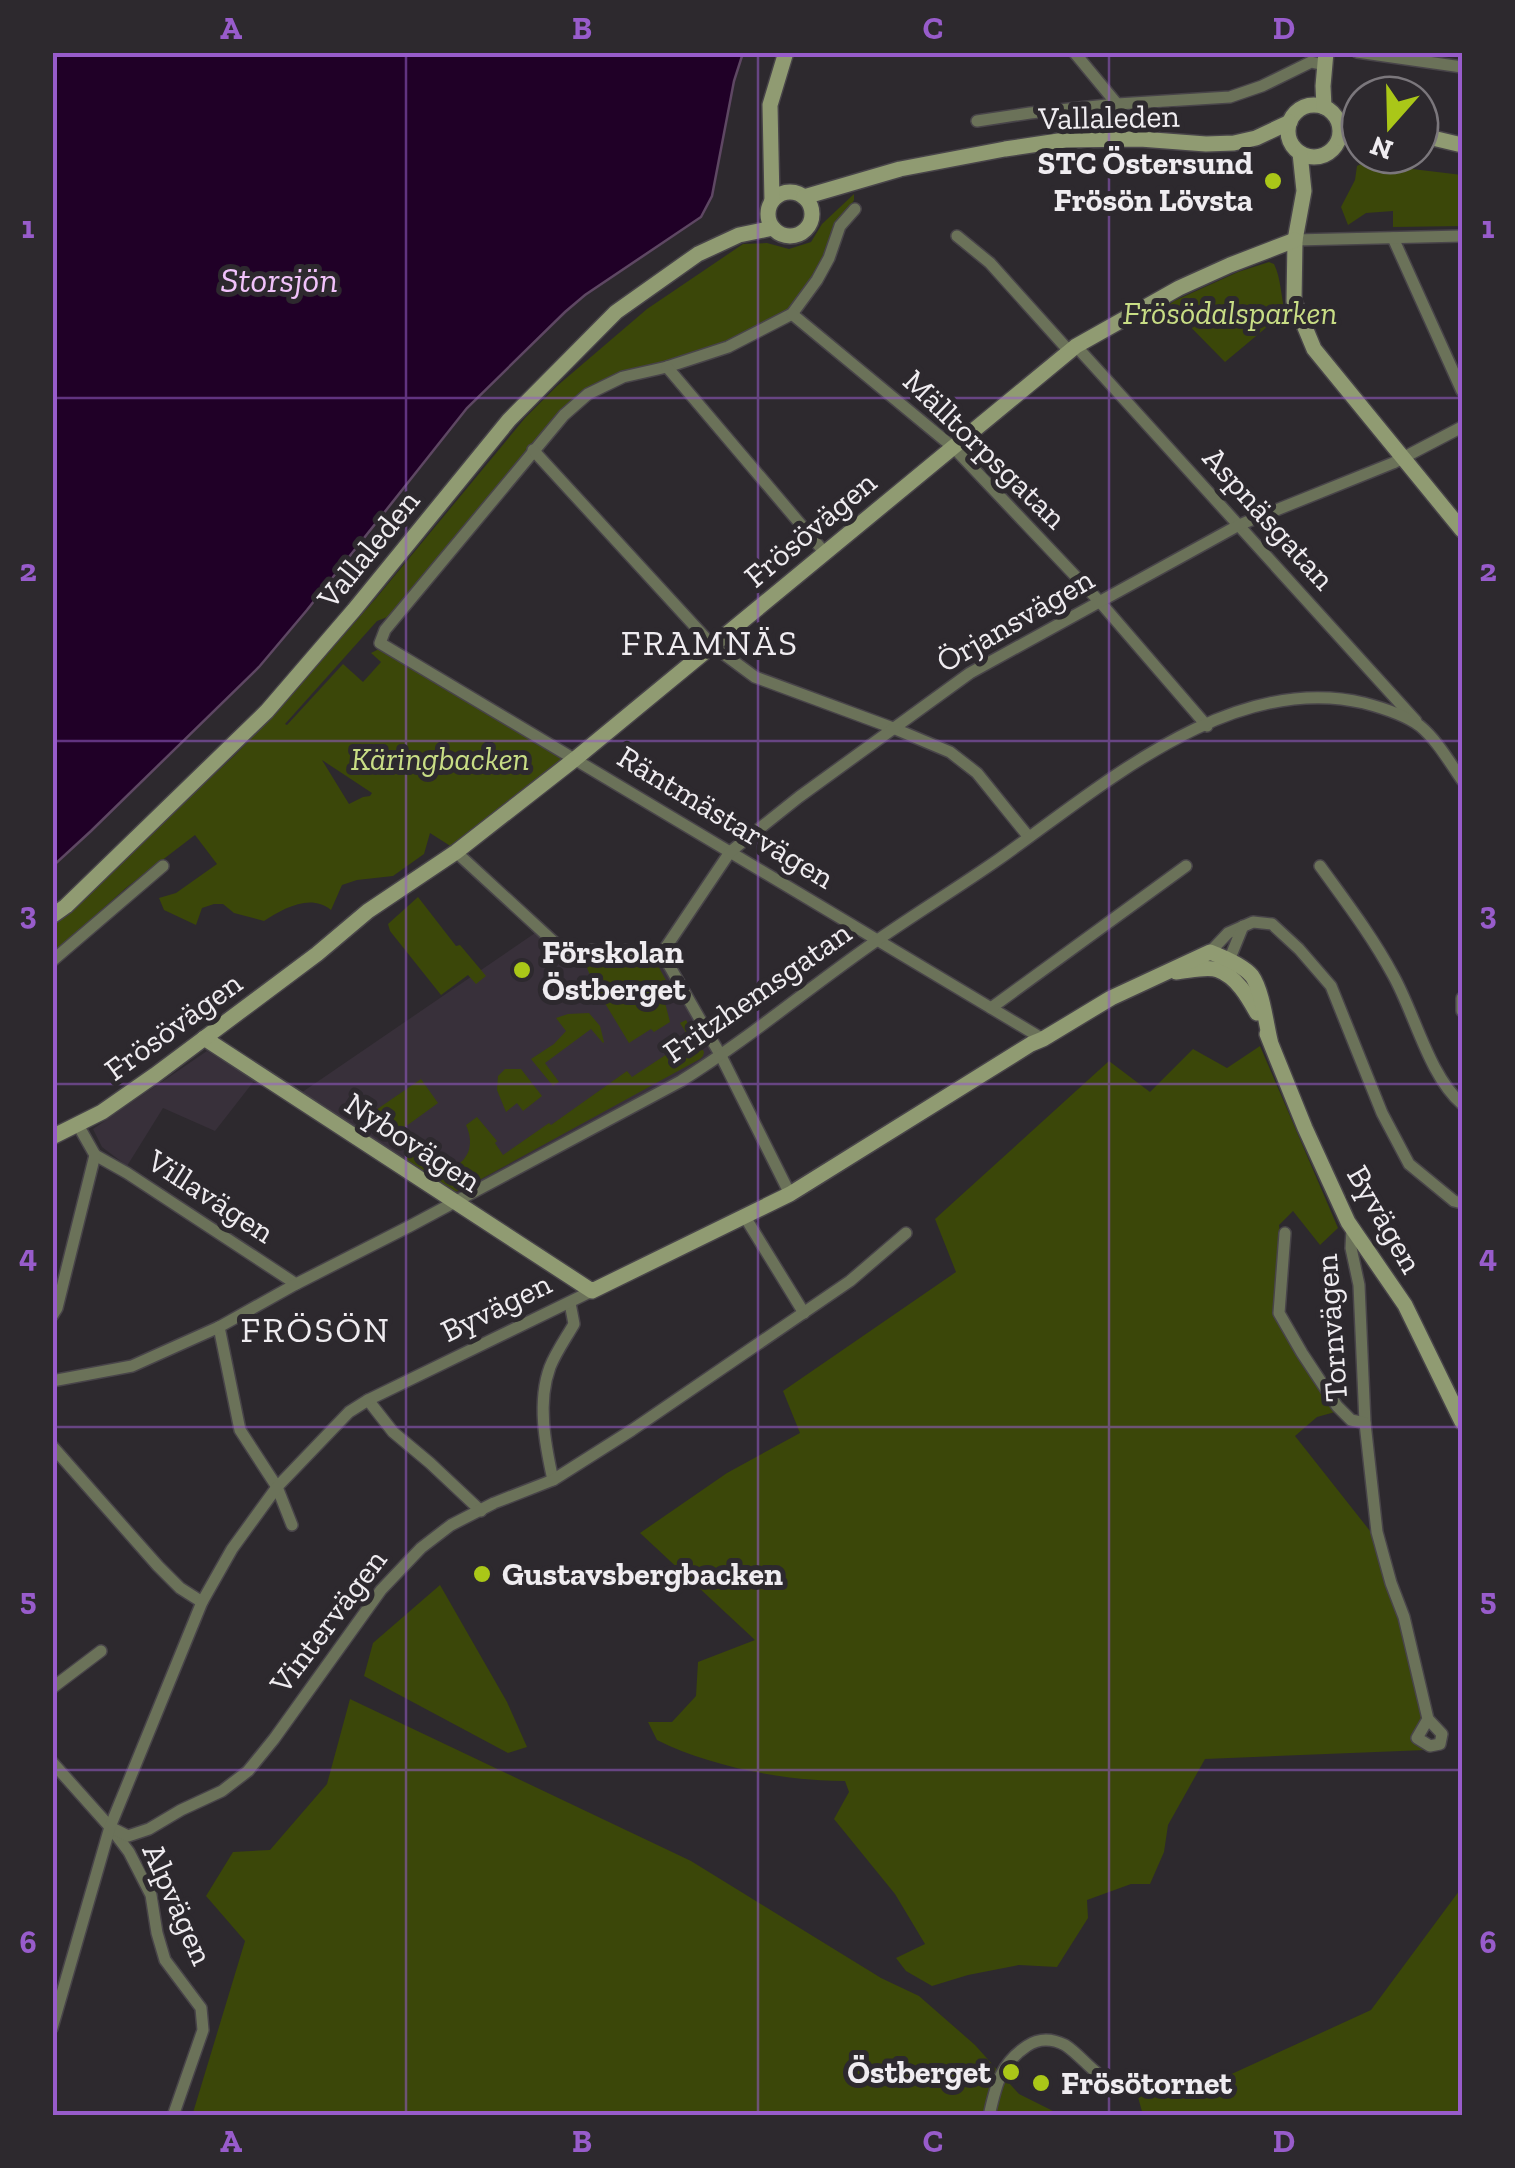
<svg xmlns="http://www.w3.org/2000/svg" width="1515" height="2168" font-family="'Zilla Slab',serif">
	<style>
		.built { fill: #38303a }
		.green { fill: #3b4709; fill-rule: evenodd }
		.water { fill: #200027; stroke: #5e4763; stroke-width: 2.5 }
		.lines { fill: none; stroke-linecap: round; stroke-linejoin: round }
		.street-casing { stroke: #484449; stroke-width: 14 }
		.secondary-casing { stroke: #484449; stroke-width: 18 }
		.street { stroke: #6b7259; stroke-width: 11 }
		.secondary { stroke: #909b72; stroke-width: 15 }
		.grid { fill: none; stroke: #985ccb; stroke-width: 2.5; stroke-opacity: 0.55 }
		.poi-dot { fill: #aac718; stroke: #2d292e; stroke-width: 4 }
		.labels { text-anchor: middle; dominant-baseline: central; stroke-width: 10; stroke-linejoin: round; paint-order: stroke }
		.street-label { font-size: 32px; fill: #efecf0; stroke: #2d292e }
		.poi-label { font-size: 32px; font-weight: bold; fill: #efecf0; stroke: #2d292e; text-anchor: start }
		.park-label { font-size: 32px; font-style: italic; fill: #c8dd85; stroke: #2d292e }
		.water-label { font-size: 35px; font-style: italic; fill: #f1c2fb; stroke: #2d292e }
		.neighbourhood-label { font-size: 35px; letter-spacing: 2.5px; fill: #efecf0; stroke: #2d292e }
		.neatline { fill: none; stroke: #985ccb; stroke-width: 4 }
		.grid-label { font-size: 32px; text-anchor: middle; font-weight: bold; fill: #985ccb }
	</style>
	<rect width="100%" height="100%" fill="#2d292e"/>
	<!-- built -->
	<g class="built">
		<polygon points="541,929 568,950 655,951 721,1056 455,1202 295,1097"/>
		<polygon points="207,1051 254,1081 215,1131 163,1108 127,1166 102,1147 93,1129"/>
	</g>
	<!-- green -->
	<g class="green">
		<polygon points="1363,163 1462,175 1462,226 1393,227 1393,211 1366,213 1348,225 1341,207 1355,180 1357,166"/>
		<path d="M854,194V200L835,233L821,268L789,311L758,327L687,357L634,368L606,378L582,394L555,416L390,616L377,621L285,724L287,725L343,664L363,682L381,662L371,653L383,647L568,759L452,847L430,833L424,854L393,876L357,880L342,885L331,910C310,893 283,909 264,921L234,913L223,904H214L202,908L196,925L164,910L159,898L176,893L217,864L195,835L127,887L53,953V924L234,756L274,715L377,597L525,418L557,386L647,309L743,244L767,243L789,249L811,242L822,224ZM322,760L372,793L370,796L363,797L349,804Z"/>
		<path d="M1269,262L1274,264C1281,278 1281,297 1285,312L1225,362L1169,305L1174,301L1238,272Z"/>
		<polygon points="418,897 456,946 460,945 486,976 476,984 468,975 441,995 390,931 388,924"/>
		<polygon points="583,958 657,964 667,982 661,987 670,1022 654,1032 651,1029 629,1043 594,985"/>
		<polygon points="589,1013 600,1026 604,1042 603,1043 591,1029 545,1063 559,1082 553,1086 531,1059 554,1044 566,1031 556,1018 568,1014"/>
		<path d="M686,1020L704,1052L703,1056L700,1059L461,1190L452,1193L403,1161L419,1149L421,1151L415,1157C442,1184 483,1162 466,1125L477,1117L497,1141L495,1143L503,1155L549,1123L551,1125L627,1071L632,1077L690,1039L680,1023Z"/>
		<path d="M1260,1046L1338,1228L1320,1245L1293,1211L1279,1225L1282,1248L1288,1256L1285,1320L1341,1405L1335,1412L1317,1417L1295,1436L1374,1536L1401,1617L1424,1719L1415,1738L1426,1750L1205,1759L1168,1825L1164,1852L1150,1884H1131L1087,1900L1088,1918L1057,1967L1019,1965L968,1975L932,1986L906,1971L896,1958L925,1944L895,1894L834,1819L849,1792L845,1781C785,1781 711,1767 657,1740L648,1722H672L696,1696L698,1662L755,1640L640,1533L727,1473L800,1433L783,1391L956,1272L935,1219L1109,1061L1150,1092L1193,1049L1227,1068Z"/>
		<polygon points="505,1069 521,1069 542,1096 523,1111 517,1103 506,1112 497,1090 498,1076"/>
		<polygon points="421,1079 438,1103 394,1135 376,1110"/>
		<polygon points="440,1585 507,1702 527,1747 508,1753 364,1676 373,1643"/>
		<polygon points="350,1699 691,1861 881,1978 919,1996 975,2045 1019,2094 1061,2115 192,2116 245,1941 206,1896 233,1852 270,1850 327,1784"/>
		<polygon points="1462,1887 1462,2115 1143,2115 1136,2090 1225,2077 1371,2010"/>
	</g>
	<!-- water -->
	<polygon class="water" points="53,52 743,53 734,81 712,196 701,217 585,295 565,312 467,408 307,610 259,667 91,831 53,866"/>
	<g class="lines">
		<defs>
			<g id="street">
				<polyline points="1074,52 1117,104"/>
				<polyline points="1357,52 1462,67"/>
				<polyline points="977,121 1030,113 1117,104 1230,97 1262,86 1311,62 1324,65"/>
				<polyline points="855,209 840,226 829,258 817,280 792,314 728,347 667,367 623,377 588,394 564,415 385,630 380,643 1043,1039"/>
				<polyline points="957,236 990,263 1070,352"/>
				<polyline points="1393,238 1462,391"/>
				<polyline points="1295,240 1462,236"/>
				<polyline points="792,314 954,448 1100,602 1207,726"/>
				<polyline points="1076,346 1416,721"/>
				<polyline points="667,367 825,553"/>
				<polyline points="533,450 713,646 755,677 893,728 950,752 977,773 1028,836"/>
				<polyline points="456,852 555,943 568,950 655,951 662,953 721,1056 790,1194"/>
				<path d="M1320,866C1346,902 1372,936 1393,975C1415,1014 1429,1076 1462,1104"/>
				<polyline points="662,953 730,852 799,797 970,673 1239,525 1393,463 1462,427"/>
				<polyline points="1210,955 1210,952 1228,933 1253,922 1272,924 1299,949 1331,986 1382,1113 1409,1164 1454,1201 1462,1203"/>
				<polyline points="52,961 163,866"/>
				<polyline points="1228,963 1243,926"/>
				<polyline points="1462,998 1462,1011"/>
				<polyline points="991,1008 1186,866"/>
				<polyline points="95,1155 127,1173 296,1284"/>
				<polyline points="745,1217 804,1313"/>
				<polyline points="1352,1228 1351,1248 1359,1285 1365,1423 1377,1532 1391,1583 1404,1617 1428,1719 1417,1738 1430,1746 1440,1744 1442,1734 1428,1719"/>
				<polyline points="1285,1233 1279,1313 1302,1353 1337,1406 1351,1420 1365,1423"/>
				<polyline points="52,1316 57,1308 95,1155 78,1125"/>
				<polyline points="219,1327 240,1430 277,1487 292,1525"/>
				<path d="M52,1381L132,1366L219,1327L296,1284L410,1226L681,1081C750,1038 812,985 879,939C918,912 959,887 999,859C1100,788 1230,671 1364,703C1383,708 1405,715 1420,726C1437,740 1450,763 1462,780"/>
				<polyline points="368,1400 393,1432 430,1463 481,1511"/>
				<polyline points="52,1446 158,1566 180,1588 202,1602"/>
				<path d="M553,1480C545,1444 537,1402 550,1367C556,1352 566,1338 574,1324L570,1303"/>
				<polyline points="52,1688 101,1651"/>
				<polyline points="52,1762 110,1827 129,1852 151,1895 157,1933 165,1960 201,2008 203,2030 173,2116"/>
				<polyline points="110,1827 128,1836 149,1829 181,1810 222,1791 248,1771 274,1739 381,1590 421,1548 451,1525 494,1503 553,1480 632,1430 850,1281 906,1233"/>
				<polyline points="52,2028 110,1827 202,1602 232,1549 277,1487 349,1412 368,1400 592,1291"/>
				<path d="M989,2116C996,2085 1000,2064 1027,2046C1039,2038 1051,2038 1065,2045C1076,2052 1086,2064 1096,2072"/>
			</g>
			<g id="secondary">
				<circle cx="1314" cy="131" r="26"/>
				<polyline points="1324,107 1323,86 1326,52"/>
				<polyline points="1420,135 1462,145"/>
				<polyline points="1340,138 1360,132"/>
				<polyline points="1300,153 1304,191 1295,240 1294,301 1314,349 1462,530"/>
				<circle cx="790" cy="214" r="22"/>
				<polyline points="804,197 900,169 1005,149 1065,140 1140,139 1206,144 1234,143 1256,138 1290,122"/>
				<polyline points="772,201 770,105 786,52"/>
				<polyline points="52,916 66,906 267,711 354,610 509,420 616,312 698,254 739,235 773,228"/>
				<path d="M1176,972C1189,971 1207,966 1218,970C1237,977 1248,997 1257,1013"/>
				<polyline points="1267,1034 1305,1128 1348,1222 1405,1305 1462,1422"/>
				<path d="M204,1038L592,1291L790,1194L1031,1044L1043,1039L1111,998L1210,952C1223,957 1243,965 1252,976C1262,990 1266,1023 1270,1040"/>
				<polyline points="52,1137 102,1112 155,1075 317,954 368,911 456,852 575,759 1076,346 1179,288 1230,265 1295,240"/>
			</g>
		</defs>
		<!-- street casing -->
		<use href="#street" class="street-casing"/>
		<!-- secondary casing -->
		<use href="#secondary" class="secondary-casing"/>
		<!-- street -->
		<use href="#street" class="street"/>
		<!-- secondary -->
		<use href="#secondary" class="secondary"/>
	</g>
	<!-- grid -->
	<path class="grid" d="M406,52V2116M758,52V2116M1109,52V2116M52,398H1462M52,741H1462M52,1084H1462M52,1427H1462M52,1770H1462"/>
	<!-- markers -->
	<g class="poi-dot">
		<circle cx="1273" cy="181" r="10"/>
		<circle cx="522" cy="970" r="10"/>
		<circle cx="482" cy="1574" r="10"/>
		<circle cx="1011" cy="2072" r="10"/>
		<circle cx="1041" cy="2083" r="10"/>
	</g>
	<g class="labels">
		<!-- street labels -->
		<g class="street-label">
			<text transform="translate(1109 117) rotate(-1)">Vallaleden</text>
			<text transform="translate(985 449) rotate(44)">Mälltorpsgatan</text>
			<text transform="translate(1269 518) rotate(48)">Aspnäsgatan</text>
			<text transform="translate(810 529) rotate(-40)">Frösövägen</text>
			<text transform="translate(368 549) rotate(-51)">Vallaleden</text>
			<text transform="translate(1015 620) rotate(-30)">Örjansvägen</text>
			<text transform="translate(726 817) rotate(31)">Räntmästarvägen</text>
			<text transform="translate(757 992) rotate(-35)">Fritzhemsgatan</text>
			<text transform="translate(173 1026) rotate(-36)">Frösövägen</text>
			<text transform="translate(413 1142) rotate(33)">Nybovägen</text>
			<text transform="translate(211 1196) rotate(33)">Villavägen</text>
			<text transform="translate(1385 1219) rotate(60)">Byvägen</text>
			<text transform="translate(496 1307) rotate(-26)">Byvägen</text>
			<text transform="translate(1331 1328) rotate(-94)">Tornvägen</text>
			<text transform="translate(328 1621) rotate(-53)">Vintervägen</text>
			<text transform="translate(178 1904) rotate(66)">Alpvägen</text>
		</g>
		<!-- poi labels -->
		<g class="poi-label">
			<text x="1253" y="163" text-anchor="end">STC Östersund<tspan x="1253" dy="37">Frösön Lövsta</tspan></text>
			<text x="542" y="952">Förskolan<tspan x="542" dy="37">Östberget</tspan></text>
			<text x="502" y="1574">Gustavsbergbacken</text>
			<text x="991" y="2072" text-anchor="end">Östberget</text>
			<text x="1061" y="2083">Frösötornet</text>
		</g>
		<!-- park labels -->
		<g class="park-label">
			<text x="1230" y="313">Frösödalsparken</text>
			<text x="440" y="759">Käringbacken</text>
		</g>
		<!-- water labels -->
		<g class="water-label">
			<text x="279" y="280">Storsjön</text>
		</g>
		<!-- neighbourhood labels -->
		<g class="neighbourhood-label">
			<text x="710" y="643">FRAMNÄS</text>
			<text x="316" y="1330">FRÖSÖN</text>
		</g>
	</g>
	<!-- border -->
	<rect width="1515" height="2168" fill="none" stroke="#2d292e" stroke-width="110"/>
	<!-- north arrow -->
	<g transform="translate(1390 125) rotate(200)"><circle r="48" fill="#2d292e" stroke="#7b777c" stroke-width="2.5"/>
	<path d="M0-8L18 38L0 25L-18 38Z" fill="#aac718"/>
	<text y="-15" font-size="28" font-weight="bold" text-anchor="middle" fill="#efecf0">N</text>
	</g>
	<rect x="55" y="55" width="1405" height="2058" class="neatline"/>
	<g class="grid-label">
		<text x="231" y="39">A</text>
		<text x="582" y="39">B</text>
		<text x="933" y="39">C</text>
		<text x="1284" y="39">D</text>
		<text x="28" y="238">1</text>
		<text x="1488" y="238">1</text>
		<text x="28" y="581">2</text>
		<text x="1488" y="581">2</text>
		<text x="28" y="924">3</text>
		<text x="1488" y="924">3</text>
		<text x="28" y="1267">4</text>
		<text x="1488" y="1267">4</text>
		<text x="28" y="1610">5</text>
		<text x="1488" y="1610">5</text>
		<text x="28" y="1953">6</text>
		<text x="1488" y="1953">6</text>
		<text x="231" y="2152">A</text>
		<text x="582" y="2152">B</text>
		<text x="933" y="2152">C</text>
		<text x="1284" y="2152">D</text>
	</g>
</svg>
